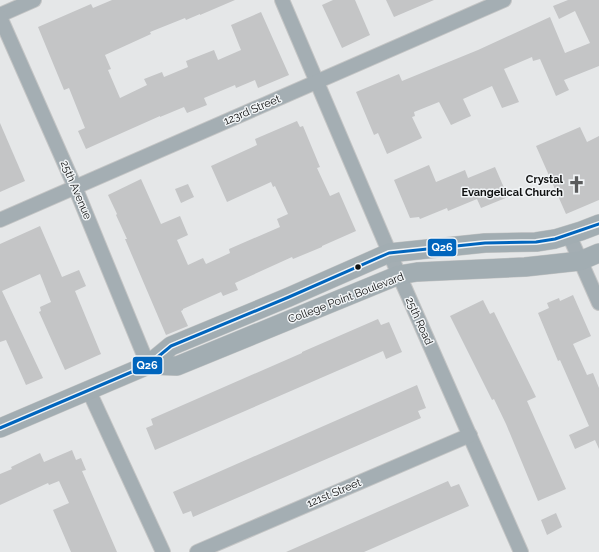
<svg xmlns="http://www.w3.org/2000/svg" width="599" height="552" font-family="Raleway,sans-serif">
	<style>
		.building { fill: #c4c5c6 }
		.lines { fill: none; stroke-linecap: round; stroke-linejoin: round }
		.street-casing { stroke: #c4c5c5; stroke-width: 16 }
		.secondary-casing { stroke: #c4c5c5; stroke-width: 20 }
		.street { stroke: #a4aeb3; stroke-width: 14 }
		.secondary { stroke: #a2adb2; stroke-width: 19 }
		.bus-1-casing { stroke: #f1f4f6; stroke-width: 6 }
		.bus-1 { stroke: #0065bd; stroke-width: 3 }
		.bus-dot { fill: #0f1010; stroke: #f1f4f6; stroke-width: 1.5 }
		.labels { text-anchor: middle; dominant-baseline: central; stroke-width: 3; stroke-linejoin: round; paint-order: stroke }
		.street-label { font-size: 11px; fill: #0f1010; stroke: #f1f4f6 }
		.poi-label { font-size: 11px; font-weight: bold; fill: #0f1010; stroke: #f1f4f6; text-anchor: end }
		.line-badge { stroke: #f1f4f6; stroke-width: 1.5 }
		.badge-label { font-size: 11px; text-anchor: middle; font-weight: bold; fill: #fff }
	</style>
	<rect width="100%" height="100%" fill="#e5e7e8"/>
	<!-- building -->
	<g class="building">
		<polygon points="112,0 235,0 200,15 200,14 186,20 185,18 150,32 151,34 105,55 111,69 108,70 120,98 147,85 144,79 162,72 164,77 188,67 186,61 214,50 218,60 241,50 231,25 261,12 289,75 258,88 255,80 236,88 235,85 204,98 207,105 187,113 184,107 160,117 160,116 86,149 78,131 85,128 69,88 64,90 38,27 91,4 93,8"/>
		<polygon points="333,0 355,0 370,35 342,48 322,5"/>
		<polygon points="386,0 434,0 394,17"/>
		<polygon points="568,0 599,0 599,66 564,80 569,90 556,96 540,59 533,61 532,57 504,69 519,102 502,108 492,86 463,99 471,116 451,125 439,102 414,112 415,116 412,117 422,138 387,154 378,133 374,135 356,92 399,74 402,81 478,50 550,17 565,53 590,43 575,11 559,19 553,6"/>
		<polygon points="297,121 300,127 303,126 320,167 317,168 330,196 339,192 356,231 322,246 322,247 293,259 292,257 235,283 238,290 223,296 221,292 183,309 183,310 181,311 188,326 166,335 125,239 127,239 116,215 117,214 108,195 141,179 161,224 180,216 188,235 177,240 188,265 203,258 206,264 230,253 229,249 280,227 277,219 288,214 275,186 273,187 271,182 227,202 211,166 257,145 255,139"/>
		<polygon points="0,123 25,181 0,192"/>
		<polygon points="580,127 587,142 599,136 599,200 566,214 536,146"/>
		<polygon points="429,165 436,182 465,170 468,178 495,167 508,197 481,208 477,199 448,211 447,208 420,219 419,217 410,218 394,180"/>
		<polygon points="188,184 194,197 181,203 175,189"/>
		<polygon points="40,226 62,277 79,270 86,286 75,291 101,354 65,370 39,312 41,311 40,307 51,302 40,274 2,291 43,378 26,385 6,340 0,342 0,244"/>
		<polygon points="573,295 591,336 573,344 587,375 593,373 599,388 599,449 595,440 575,449 569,435 589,426 560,360 558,361 538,313 549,308 547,303 559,298 560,301"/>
		<polygon points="483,300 490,314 494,312 536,397 527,401 566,489 538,501 506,424 494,399 492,400 450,316"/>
		<polygon points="378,319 381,325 389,322 402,352 386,359 383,351 155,450 146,428 153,425 151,419 302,353 302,352"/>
		<polygon points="417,385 426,408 418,411 421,418 193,517 191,511 183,514 173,492"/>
		<polygon points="72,450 76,460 81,458 86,470 82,471 117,552 71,552 53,510 69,503 59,481 49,485 48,483 0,505 0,474 12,469 11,467 40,453 44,462"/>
		<polygon points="448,481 451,487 459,484 469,506 364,552 286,552"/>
		<polygon points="556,513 562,527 547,535 541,520"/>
	</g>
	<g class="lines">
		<defs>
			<g id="street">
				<polyline points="282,0 399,275 521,552"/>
				<polyline points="0,15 34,0"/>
				<polyline points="0,17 75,187 148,365"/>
				<polyline points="0,220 504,0"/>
				<polyline points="569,235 599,303"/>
				<polyline points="88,389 163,552"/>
				<polyline points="197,552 470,435"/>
			</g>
			<g id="secondary">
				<polyline points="148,365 177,366 399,275 417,272 525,267 580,261 599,253"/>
				<polyline points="0,428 148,365 171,346 289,297 389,253 485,243 536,242 555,239 581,231 599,224"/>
			</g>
		</defs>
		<!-- street casing -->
		<use href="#street" class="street-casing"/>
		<!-- secondary casing -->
		<use href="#secondary" class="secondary-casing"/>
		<!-- street -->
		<use href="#street" class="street"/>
		<!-- secondary -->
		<use href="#secondary" class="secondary"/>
		<defs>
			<polyline id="bus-1" points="0,428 148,365 171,346 289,297 389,253 485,243 536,242 555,239 599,224"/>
		</defs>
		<!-- bus-1 casing -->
		<use href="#bus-1" class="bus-1-casing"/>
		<!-- bus-1 -->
		<use href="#bus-1" class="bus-1"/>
	</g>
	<!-- icons -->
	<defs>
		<symbol id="church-bare" viewBox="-9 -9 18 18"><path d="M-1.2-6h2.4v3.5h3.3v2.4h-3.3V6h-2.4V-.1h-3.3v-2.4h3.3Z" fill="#5a5b5c" stroke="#f1f4f6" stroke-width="2.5" paint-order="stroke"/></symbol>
	</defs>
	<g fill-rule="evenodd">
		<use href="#church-bare" x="564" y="172" width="25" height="25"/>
	</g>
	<!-- markers -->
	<circle class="bus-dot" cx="358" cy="267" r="3.5"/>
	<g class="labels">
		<!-- street labels -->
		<g class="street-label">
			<text transform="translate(252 110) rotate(-23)">123rd Street</text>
			<text transform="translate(76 190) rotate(67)">25th Avenue</text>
			<text transform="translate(346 298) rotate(-21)">College Point Boulevard</text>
			<text transform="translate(419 321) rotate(66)">25th Road</text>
			<text transform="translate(334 493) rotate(-23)">121st Street</text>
		</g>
		<!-- poi labels -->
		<g class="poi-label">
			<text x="563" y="179">Crystal<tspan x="563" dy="13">Evangelical Church</tspan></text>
		</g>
	</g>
	<g class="line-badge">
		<rect x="427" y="238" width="30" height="19" rx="4" fill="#0065bd"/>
		<rect x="132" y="356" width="31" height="19" rx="4" fill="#0065bd"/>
	</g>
	<g class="badge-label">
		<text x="442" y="251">Q26</text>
		<text x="147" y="369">Q26</text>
	</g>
</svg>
